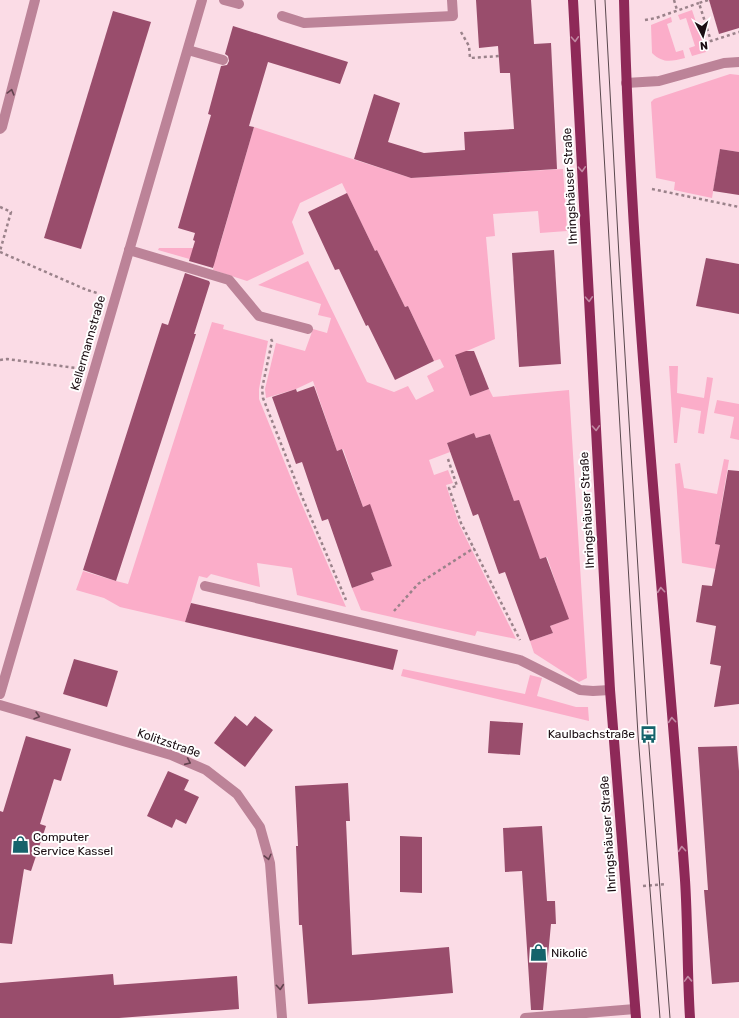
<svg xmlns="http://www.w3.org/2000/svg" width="739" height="1018" font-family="Rubik,sans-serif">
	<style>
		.green { fill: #fbadc9 }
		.building { fill: #994d6c }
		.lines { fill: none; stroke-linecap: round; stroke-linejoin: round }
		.path { stroke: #9a828a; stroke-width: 2.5; stroke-dasharray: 3 3; stroke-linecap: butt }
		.lane { stroke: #bc8398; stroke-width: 10 }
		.street { stroke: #bc8398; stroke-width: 10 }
		.primary { stroke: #8e2958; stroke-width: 10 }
		.tram { stroke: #5a484e; stroke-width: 1 }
		.oneway { stroke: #c189a3 }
		.oneway2 { stroke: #63434f }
		.labels { text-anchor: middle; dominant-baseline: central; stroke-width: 4; stroke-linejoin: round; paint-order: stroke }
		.street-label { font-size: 12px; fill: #1b0e13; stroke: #fff }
		.poi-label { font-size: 12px; fill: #1b0e13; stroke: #fff; text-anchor: start }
	</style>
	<rect width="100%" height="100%" fill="#fbdce6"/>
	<!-- green -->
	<g class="green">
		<polygon points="692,10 706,52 692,56 689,48 695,46 686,18 680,20 678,15"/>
		<path d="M671,17L672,22L667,24L676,52L683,50L685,58C672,61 663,64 652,53L651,25Z"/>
		<polygon points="730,74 739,75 739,152 720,149 712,198 674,190 675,182 656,178 651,102 654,99"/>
		<polygon points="254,127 411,178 563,169 567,231 540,233 538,211 493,214 495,236 486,237 495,339 455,356 470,396 489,389 493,397 569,390 587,678 579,682 534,653 530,641 553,633 550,626 568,619 547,557 540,559 514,501 490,434 476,438 474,434 447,443 450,452 429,460 434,475 448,470 453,483 446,485 459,524 516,639 477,631 475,636 361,610 352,588 374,580 371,573 392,566 370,505 363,507 343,449 337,451 313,381 296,389 266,398 265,389 276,343 305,351 313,329 327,333 331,318 318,315 321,304 258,285 308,261 367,382 394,392 408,386 416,400 434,391 427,376 444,367 440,359 434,361 408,306 405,307 377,250 375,251 342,183 300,203 292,222 304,254 247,281 213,270 214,266 158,250 159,248 193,248 217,255"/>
		<polygon points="212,322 224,325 223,329 268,341 259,389 259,399 297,493 346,607 297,595 292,568 257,563 260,587 211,574 207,578 199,576 185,622 120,607 104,598 76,590 83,571 116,581 128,584"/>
		<polygon points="669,366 678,366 677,393 704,398 707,377 713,378 704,434 698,433 701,411 681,407 677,443 674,443"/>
		<polygon points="717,400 739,404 739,440 730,438 734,417 714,413"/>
		<polygon points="724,459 729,460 715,544 720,545 719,551 739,573 682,563 675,464 680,463 684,488 717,494"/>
		<polygon points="403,669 525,694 530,675 542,678 537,696 576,707 588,707 589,721 401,676"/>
	</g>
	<!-- building -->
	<g class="building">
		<polygon points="476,0 531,0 534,44 551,43 557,169 411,178 354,159 374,94 400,103 388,142 424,153 465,150 464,132 514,129 510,73 500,73 498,46 479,48"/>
		<polygon points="709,0 739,0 739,28 719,34"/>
		<polygon points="113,11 151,22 81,249 44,238"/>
		<polygon points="233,26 348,62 340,84 268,62 249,126 254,127 213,268 189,261 195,241 193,240 195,233 178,228 211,115 208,114 221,66 227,65 229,61 228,56 225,54"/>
		<polygon points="720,149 739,152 739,195 713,191"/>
		<polygon points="347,193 375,251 377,250 405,307 408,306 434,361 395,380 368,325 366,326 339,269 335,270 308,212"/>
		<polygon points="554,250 561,364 519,367 512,253"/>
		<polygon points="706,258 739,264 739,314 696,306"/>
		<polygon points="185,273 209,281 210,283 194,334 196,334 116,581 83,570 162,323 168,325"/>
		<polygon points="466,351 474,351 489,389 470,396 455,355"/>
		<polygon points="314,386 337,451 342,449 363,507 370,504 392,566 371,573 374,580 352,588 328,519 322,521 302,462 296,464 272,397 296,389 297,392"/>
		<polygon points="474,433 476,438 490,434 514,501 519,500 540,559 546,557 569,619 550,626 553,633 530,641 505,572 499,574 478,514 473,516 447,443"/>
		<polygon points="728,470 739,471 739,704 714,707 721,666 710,664 716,626 696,622 702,585 712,586 720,545 715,544"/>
		<polygon points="191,603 398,650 393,670 185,622"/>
		<polygon points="74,659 118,671 107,707 63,694"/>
		<polygon points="235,716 247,726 255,716 273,730 245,767 214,743"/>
		<polygon points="490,721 523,723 520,755 488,753"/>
		<polygon points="26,736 71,749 61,781 54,779 40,824 46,826 31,871 24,869 12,944 0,943 0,811 3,812"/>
		<polygon points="737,746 739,771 739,982 712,984 704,890 708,890 698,747"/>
		<polygon points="168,771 189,780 184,790 199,797 186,824 176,819 172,828 147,816"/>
		<polygon points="348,783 350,821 346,821 352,955 449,947 453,993 373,1000 308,1004 302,925 299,925 296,846 298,846 295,786"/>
		<polygon points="542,826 547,901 555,901 556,924 551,924 543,1010 531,1010 522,871 505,872 503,828"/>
		<polygon points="400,836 422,837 422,893 400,892"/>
		<polygon points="113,974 114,985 237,976 239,1009 119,1018 0,1018 0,983"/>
	</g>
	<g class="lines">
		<!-- path -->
		<g class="path">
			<polyline points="674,0 677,10"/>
			<polyline points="708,0 699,3 711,41 739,32"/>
			<polyline points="645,20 656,18 699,3"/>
			<polyline points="461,32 469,46 470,58 499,56"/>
			<polyline points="652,189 739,207"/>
			<polyline points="0,207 11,212 0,251"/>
			<polyline points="0,252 87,290 97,293"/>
			<polyline points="271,339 272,341 262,389 263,398 300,492 346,600"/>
			<polyline points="0,360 7,359 76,368"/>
			<polyline points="448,459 457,486 449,488 461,523 520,640"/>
			<polyline points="394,611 418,584 474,548"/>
			<polyline points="643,886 666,884"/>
		</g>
		<!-- lane -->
		<g class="lane">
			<polyline points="224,0 239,4"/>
			<polyline points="282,16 304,23 453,16 452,0"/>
			<polyline points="188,50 223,60"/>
			<polyline points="0,129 2,127 35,0"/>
			<polyline points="129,250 229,280 259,316 308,329"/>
			<polyline points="205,586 520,660 580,690 593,691 610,690"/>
		</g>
		<!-- street -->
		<g class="street">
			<polyline points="626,83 659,81 724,63 739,62"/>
			<polyline points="0,694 202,0"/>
			<polyline points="0,705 171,755 206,770 237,794 260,827 270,863 282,1018"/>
			<polyline points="525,1018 635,1009"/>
		</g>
		<!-- primary -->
		<g class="primary">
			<polyline points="573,0 610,690 636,1018"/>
			<path d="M624,0C631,294 664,586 685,880C688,926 687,972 690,1018"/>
		</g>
		<!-- tram -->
		<g class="tram">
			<polyline points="595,0 638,735 660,1018"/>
			<polyline points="605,0 619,256 648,734 670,1018"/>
		</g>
	</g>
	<!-- one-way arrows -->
	<defs><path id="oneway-chevron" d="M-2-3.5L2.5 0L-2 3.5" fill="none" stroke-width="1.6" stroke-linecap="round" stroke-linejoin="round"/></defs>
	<g class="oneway">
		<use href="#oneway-chevron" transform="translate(575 39) rotate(87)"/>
		<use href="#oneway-chevron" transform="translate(582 169) rotate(87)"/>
		<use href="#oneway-chevron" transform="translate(589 299) rotate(87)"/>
		<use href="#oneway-chevron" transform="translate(596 428) rotate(87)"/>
		<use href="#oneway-chevron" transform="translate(661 590) rotate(-95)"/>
		<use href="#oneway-chevron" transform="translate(672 720) rotate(-95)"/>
		<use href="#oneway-chevron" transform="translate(682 849) rotate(-95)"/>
		<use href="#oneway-chevron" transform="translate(688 979) rotate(-92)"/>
	</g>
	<g class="oneway2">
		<use href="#oneway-chevron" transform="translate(11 92) rotate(-75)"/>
		<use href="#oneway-chevron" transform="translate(37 716) rotate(16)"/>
		<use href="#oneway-chevron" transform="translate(188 762) rotate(24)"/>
		<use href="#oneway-chevron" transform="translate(268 857) rotate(76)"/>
		<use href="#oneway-chevron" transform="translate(280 987) rotate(85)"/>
	</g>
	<!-- icons -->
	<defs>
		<symbol id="bus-bare" viewBox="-9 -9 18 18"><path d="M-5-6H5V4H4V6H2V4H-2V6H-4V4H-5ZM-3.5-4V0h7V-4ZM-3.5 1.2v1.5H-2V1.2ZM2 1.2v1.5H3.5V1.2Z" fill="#15636b" stroke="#fff" stroke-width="2.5" paint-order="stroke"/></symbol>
		<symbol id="shop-bare" viewBox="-9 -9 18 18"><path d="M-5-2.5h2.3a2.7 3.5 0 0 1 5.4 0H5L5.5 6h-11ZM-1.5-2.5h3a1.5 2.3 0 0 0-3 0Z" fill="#15636b" stroke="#fff" stroke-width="2.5" paint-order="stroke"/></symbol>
	</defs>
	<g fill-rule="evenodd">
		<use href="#bus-bare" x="636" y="722" width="25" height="25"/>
		<use href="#shop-bare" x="8" y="832" width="25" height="25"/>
		<use href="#shop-bare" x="526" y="940" width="25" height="25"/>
	</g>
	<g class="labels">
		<!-- street labels -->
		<g class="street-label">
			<text transform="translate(570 186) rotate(-93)">Ihringshäuser Straße</text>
			<text transform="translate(88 343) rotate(-74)">Kellermannstraße</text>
			<text transform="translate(587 510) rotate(-93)">Ihringshäuser Straße</text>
			<text transform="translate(169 743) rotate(19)">Kolitzstraße</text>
			<text transform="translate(608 834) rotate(-94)">Ihringshäuser Straße</text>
		</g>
		<!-- poi labels -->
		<g class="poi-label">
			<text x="635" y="734" text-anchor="end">Kaulbachstraße</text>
			<text x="33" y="837">Computer<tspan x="33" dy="14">Service Kassel</tspan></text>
			<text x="551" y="953">Nikolić</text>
		</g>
	</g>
	<!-- north arrow -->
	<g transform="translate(703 36) rotate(174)" stroke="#ffffff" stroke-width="3" paint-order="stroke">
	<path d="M0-3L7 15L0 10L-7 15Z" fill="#1b0e13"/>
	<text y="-6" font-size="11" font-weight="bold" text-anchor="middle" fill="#1b0e13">N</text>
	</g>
</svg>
